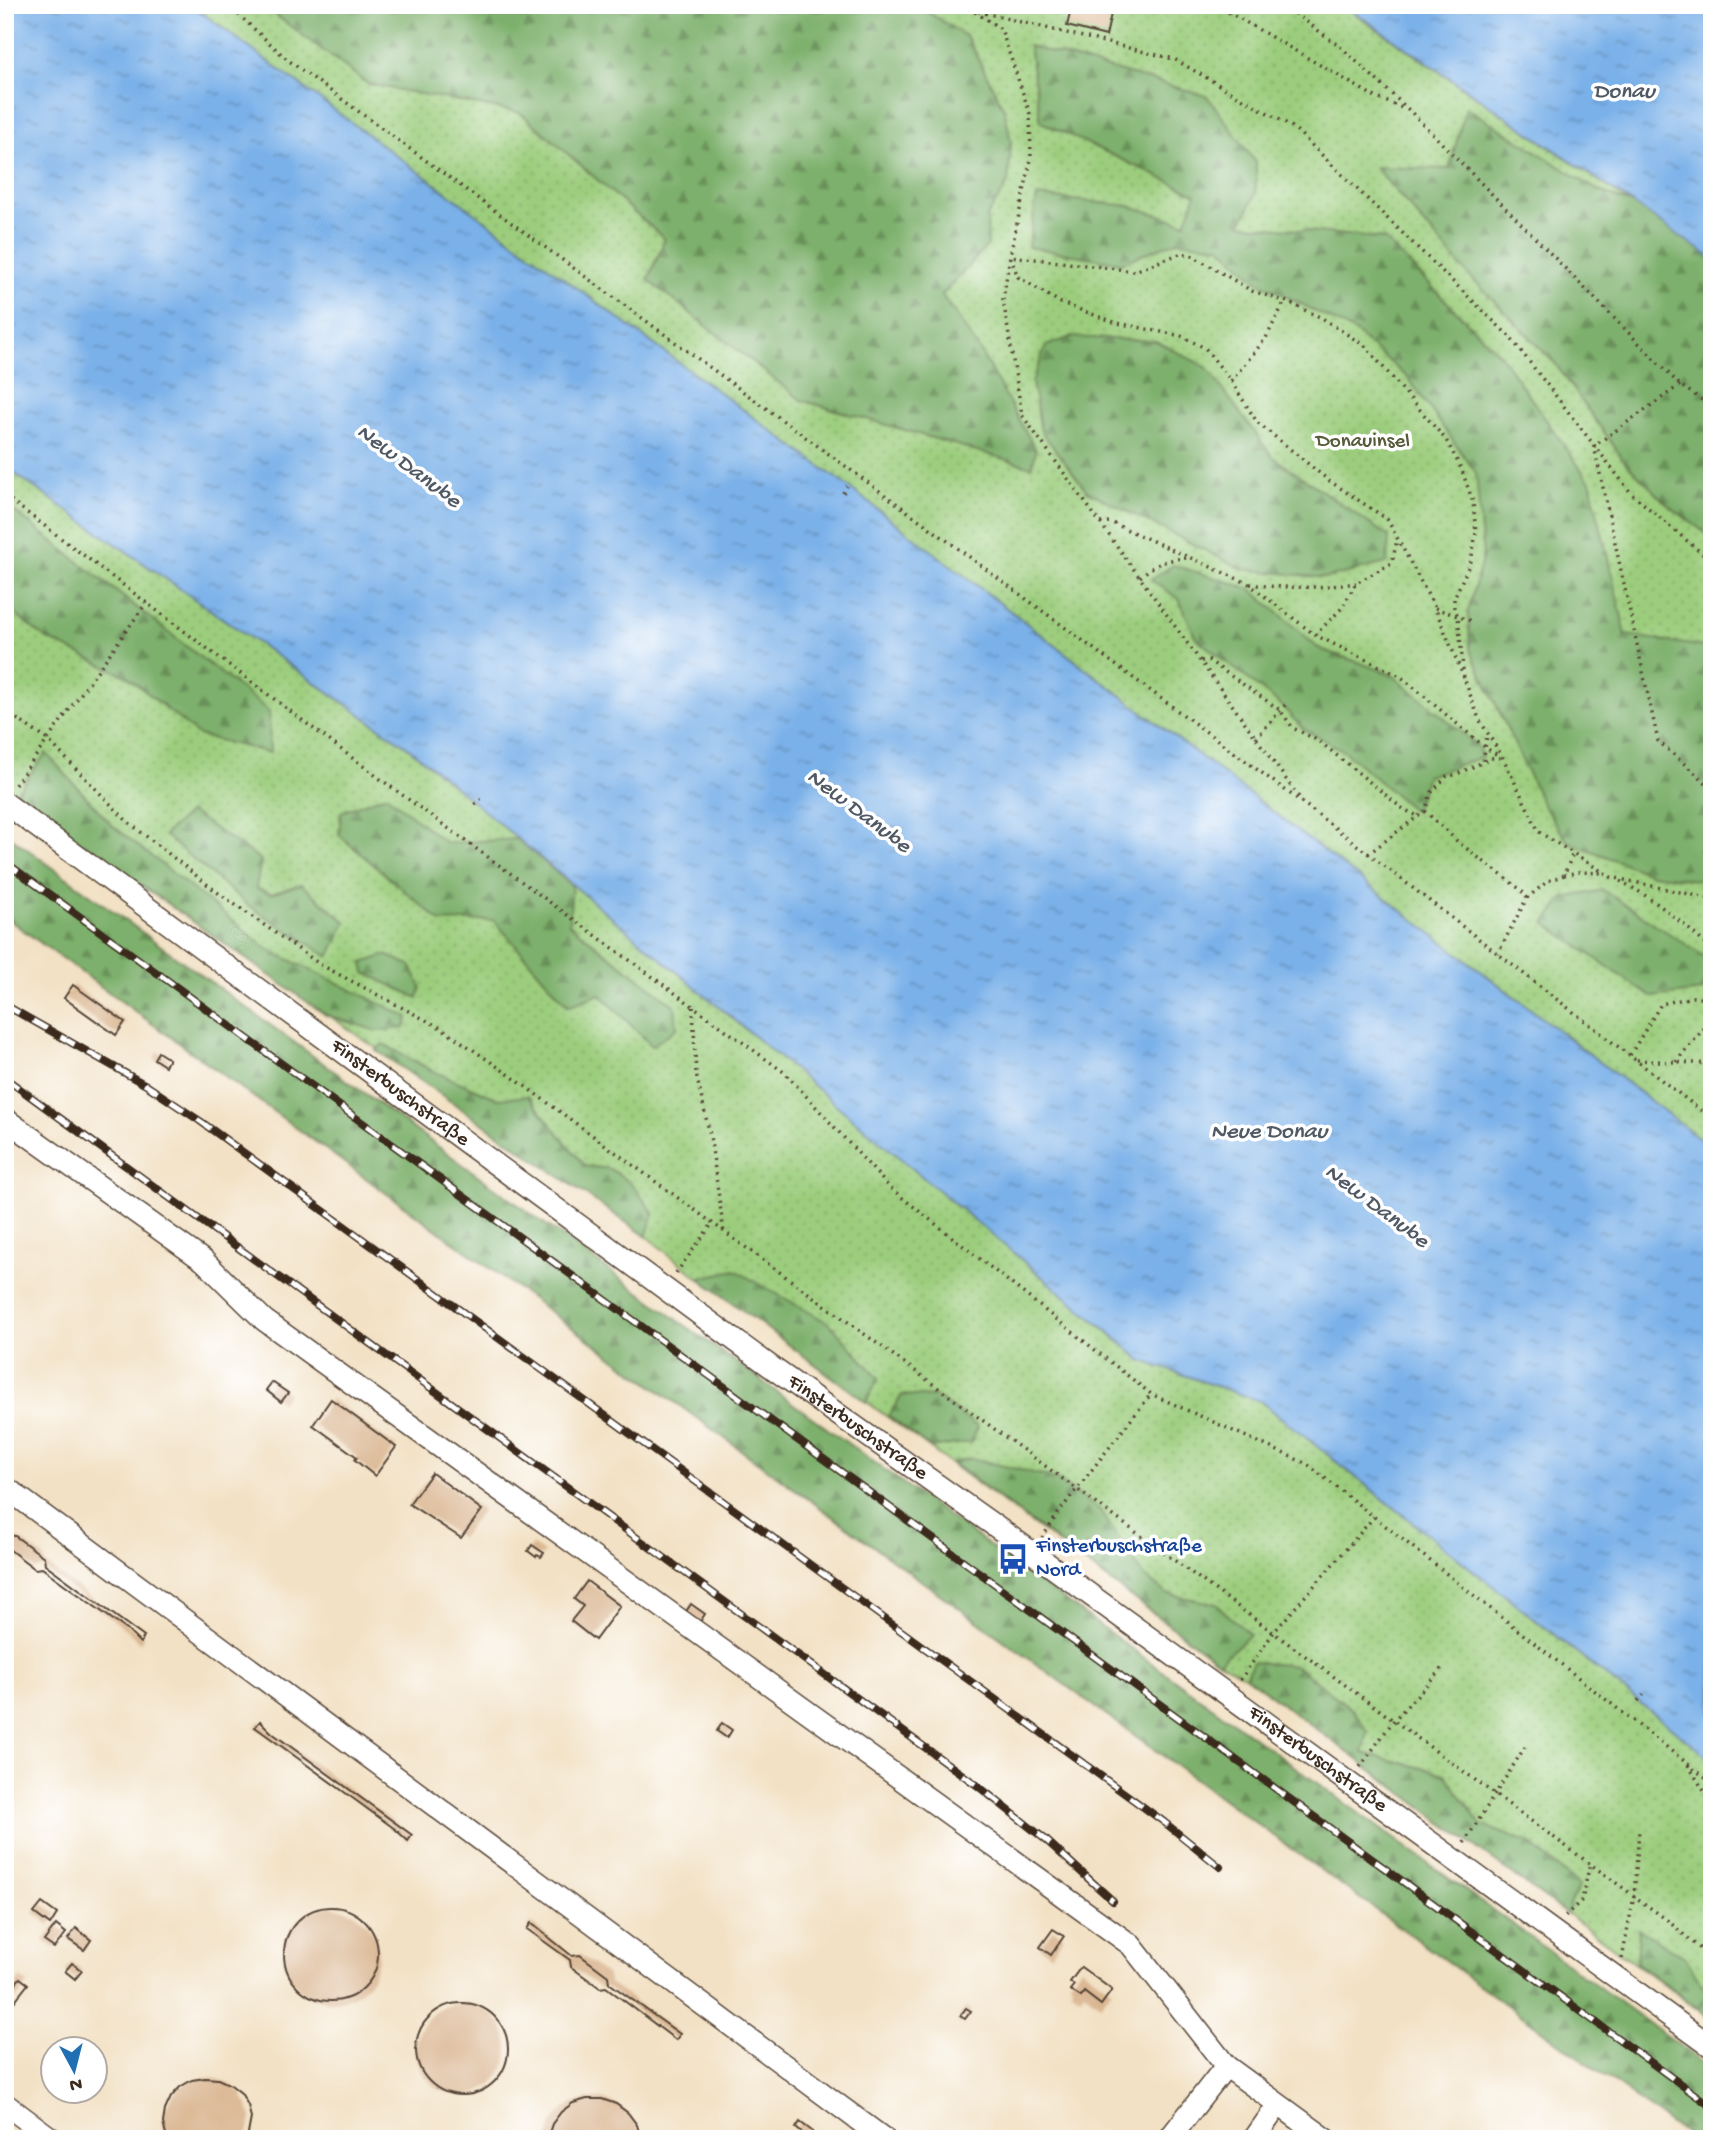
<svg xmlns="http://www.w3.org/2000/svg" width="1717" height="2144" font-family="'Gochi Hand',sans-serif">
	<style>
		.green { fill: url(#green-dots); stroke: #6c7c4e; stroke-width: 2 }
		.forest { fill: url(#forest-firs); stroke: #5c6d45; stroke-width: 2 }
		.water { fill: url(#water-ripples); stroke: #5a6e84; stroke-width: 2 }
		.building { fill: #dab691 }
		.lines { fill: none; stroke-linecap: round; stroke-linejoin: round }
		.minor-casing { stroke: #564537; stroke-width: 24 }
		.path { stroke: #564537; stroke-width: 3.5; stroke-dasharray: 2 5; stroke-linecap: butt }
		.minor { stroke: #fff; stroke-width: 21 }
		.rail-casing { stroke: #3b2a1e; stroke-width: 8 }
		.rail { stroke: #fff; stroke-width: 5; stroke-dasharray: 16; stroke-linecap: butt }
		.labels { text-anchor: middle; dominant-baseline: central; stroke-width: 7; stroke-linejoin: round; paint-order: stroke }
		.park-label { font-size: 21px; fill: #585b3a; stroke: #fff }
		.street-label { font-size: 21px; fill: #3b2a1e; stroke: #fff }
		.transit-label { font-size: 21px; fill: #164399; stroke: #fff; text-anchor: start }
		.water-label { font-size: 23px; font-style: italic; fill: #515965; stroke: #fff }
	</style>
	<defs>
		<pattern id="green-dots" width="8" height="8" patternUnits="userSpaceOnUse" patternTransform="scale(1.75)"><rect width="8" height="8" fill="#9ccd7d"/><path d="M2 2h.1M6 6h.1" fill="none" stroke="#87b06c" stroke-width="1.8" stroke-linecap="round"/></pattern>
		<pattern id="forest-firs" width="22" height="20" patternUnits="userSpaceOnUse" patternTransform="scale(1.75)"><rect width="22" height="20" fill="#7db06c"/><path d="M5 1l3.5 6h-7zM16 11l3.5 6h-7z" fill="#688f58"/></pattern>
		<pattern id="water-ripples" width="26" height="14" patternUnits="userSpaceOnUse" patternTransform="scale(1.75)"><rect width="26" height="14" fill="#7ab1e9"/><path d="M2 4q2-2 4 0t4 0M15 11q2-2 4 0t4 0" fill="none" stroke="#6590bc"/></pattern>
	</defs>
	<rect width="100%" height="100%" fill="#fff"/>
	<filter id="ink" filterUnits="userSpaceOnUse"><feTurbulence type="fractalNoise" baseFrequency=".0143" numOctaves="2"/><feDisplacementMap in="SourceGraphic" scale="14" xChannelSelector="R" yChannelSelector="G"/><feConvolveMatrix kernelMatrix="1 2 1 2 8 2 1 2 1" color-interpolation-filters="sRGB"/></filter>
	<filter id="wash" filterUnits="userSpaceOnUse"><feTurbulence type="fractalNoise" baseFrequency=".00686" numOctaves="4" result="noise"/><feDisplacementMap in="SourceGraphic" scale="28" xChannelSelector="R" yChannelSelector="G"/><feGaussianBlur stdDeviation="1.57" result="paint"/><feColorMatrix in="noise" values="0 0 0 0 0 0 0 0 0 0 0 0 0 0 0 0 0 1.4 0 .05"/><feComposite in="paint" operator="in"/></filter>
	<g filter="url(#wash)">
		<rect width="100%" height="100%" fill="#f2e1c4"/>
		<!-- green -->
		<g class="green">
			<polygon points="191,5 1342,5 1712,258 1712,1148 847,486"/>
			<polygon points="5,467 409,748 1143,1361 1260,1401 1712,1760 1712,2020 1246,1677 1219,1662 699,1278 646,1236 5,790"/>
		</g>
		<!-- forest -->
		<g class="forest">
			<polygon points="262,5 908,5 926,11 967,37 1005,111 1011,143 1008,183 987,217 988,245 942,295 979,349 1036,450 1032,467 801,400 648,280 665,239 521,113 368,84"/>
			<polygon points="1029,46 1207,96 1256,163 1256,193 1241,224 1384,239 1501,356 1590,482 1626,635 1712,648 1712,882 1652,874 1568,842 1543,805 1470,649 1468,611 1483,556 1476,473 1408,378 1355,332 1257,281 1220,246 1177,241 1121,263 1028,247 1037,196 1130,206 1185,223 1196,194 1041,122"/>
			<polygon points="1466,107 1599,191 1643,208 1712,254 1712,538 1668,505 1626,463 1554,362 1462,268 1375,167 1449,169"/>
			<polygon points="1071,337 1156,341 1206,367 1273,457 1389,537 1387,563 1327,578 1242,569 1087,491 1041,431 1032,382 1046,346"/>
			<polygon points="5,507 11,509 269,711 270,753 198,735 128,677 45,638 5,606"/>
			<polygon points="1173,565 1251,589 1318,648 1391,674 1477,745 1482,757 1427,776 1414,811 1344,751 1302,728 1283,707 1196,638 1179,599 1151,580"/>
			<polygon points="46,753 112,825 269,950 408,1017 405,1028 377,1031 326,1015 21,801 17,792"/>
			<polygon points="386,795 446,843 517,839 572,886 569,924 675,1006 677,1028 652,1046 600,994 568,1006 494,920 441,922 339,835 341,812"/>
			<polygon points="190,812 261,860 256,888 271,894 301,884 346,922 329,957 248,905 164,835"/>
			<polygon points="5,833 1712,2069 1712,2139 1692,2139 5,917"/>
			<polygon points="1603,890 1705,957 1712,964 1712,990 1651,997 1545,923 1564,898"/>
			<polygon points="386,955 410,965 421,987 418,998 365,973 363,963"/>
			<polygon points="383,1044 431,1070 498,1099 528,1096 585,1166 610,1169 632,1184 654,1214 646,1236 376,1050"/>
			<polygon points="735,1270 830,1324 879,1378 866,1402 699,1278"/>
			<polygon points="902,1395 936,1397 978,1427 971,1442 931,1448 888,1416"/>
			<polygon points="971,1458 1054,1478 1099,1509 1144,1576 1167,1594 1216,1604 1250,1635 1219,1662 952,1463"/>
			<polygon points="1253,1662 1296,1666 1353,1710 1368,1732 1363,1753 1445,1774 1481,1825 1529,1843 1579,1885 1566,1914 1246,1677"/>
			<polygon points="1639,1929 1685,1957 1712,2001 1712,2019 1637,1963"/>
		</g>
		<!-- water -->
		<g class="water">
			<polygon points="5,5 191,5 847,486 1712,1148 1712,1760 1260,1401 1143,1361 409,748 5,467"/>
			<polygon points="1342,5 1712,5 1712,258 1363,18"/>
		</g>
		<g id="blocks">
			<!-- building -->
			<g class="building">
				<polygon points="1072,5 1113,5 1106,36 1067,26"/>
				<polygon points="73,985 125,1022 116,1035 64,998"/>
				<polygon points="158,1052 169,1059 165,1066 154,1059"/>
				<polygon points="272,1382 288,1393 281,1402 266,1390"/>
				<polygon points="331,1399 396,1447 375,1476 355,1460 357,1457 313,1425"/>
				<polygon points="432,1473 482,1510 461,1538 409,1504"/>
				<polygon points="5,1535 15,1536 44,1557 45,1564 144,1637 140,1643 127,1630 42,1568 35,1569 6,1547"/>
				<polygon points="532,1545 544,1553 541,1557 537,1555 536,1557 528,1551"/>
				<polygon points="587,1581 620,1606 595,1640 571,1621 583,1606 574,1599"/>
				<polygon points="691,1604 705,1614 699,1623 685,1613"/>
				<polygon points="260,1721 272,1733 412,1835 408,1841 395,1829 266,1735 255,1727"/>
				<polygon points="722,1723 732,1730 727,1738 717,1731"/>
				<polygon points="42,1903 57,1914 50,1925 34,1913"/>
				<circle cx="331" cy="1954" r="47"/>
				<polygon points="531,1923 572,1956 580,1955 608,1976 609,1983 680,2034 676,2040 606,1987 600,1988 571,1967 570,1960 527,1929"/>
				<polygon points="56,1925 66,1933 54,1948 44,1941"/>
				<polygon points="76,1928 91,1940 84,1950 68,1939"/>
				<polygon points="1053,1929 1064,1936 1051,1955 1040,1947"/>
				<polygon points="72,1963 82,1971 75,1979 65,1971"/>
				<polygon points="1081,1967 1112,1990 1101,2005 1084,1992 1081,1997 1070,1990 1074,1985 1070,1982"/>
				<polygon points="20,1978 28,1984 13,2003 5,1997"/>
				<circle cx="462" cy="2049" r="46"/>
				<polygon points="966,2008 971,2011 965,2019 960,2016"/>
				<polygon points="205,2078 218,2079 231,2085 241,2093 248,2105 251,2118 247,2139 167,2139 163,2123 165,2110 171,2097 180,2087 192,2080"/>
				<polygon points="587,2099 602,2099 616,2104 628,2113 637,2125 641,2139 547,2139 552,2124 561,2112 573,2103"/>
				<polygon points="800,2122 812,2131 813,2134 819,2139 808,2138 796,2128"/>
			</g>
		</g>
	</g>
	<g filter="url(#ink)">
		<use href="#blocks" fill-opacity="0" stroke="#564537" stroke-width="2"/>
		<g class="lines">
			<defs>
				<g id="minor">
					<path id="s1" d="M5,803L774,1369L1019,1543L1712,2047"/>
					<polyline points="5,1119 204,1261 264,1320 1131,1945 1226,2066 1326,2139"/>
					<polyline points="5,1487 884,2139"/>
					<polyline points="5,2104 52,2139"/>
					<polyline points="1169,2139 1226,2066"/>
					<polyline points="1254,2139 1278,2105"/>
				</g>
			</defs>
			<!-- minor casing -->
			<use href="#minor" class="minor-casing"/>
			<!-- path -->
			<g class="path">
				<polyline points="228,5 288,60 918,519 1304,804 1712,1119"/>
				<polyline points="951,5 1174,59 1294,128 1510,337 1632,494 1712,562"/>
				<polyline points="974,5 975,12 1001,29 1030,114 1031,159 1010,256 1003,299 1022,415 1301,800"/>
				<polyline points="1216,5 1377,98 1405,109"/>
				<polyline points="1284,5 1343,49 1410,111 1680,385 1712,407"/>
				<polyline points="1231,381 1266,338 1285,301"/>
				<polyline points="1680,385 1594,446 1658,741 1712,788"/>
				<polyline points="843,493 847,486"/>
				<polyline points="5,496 379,778 785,1073 890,1188 1151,1394 1307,1464 1712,1783"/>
				<polyline points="1100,523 1110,522 1249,584 1315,635 1400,676 1486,748 1501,757"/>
				<path d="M1140,577C1154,564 1168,559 1187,558"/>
				<path d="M1250,584C1284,589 1322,588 1356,583"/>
				<polyline points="1435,608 1471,621"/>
				<polyline points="1315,635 1342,608 1356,583 1392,563 1397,540"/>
				<polyline points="1201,661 1208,660 1280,710 1293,728 1319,741 1403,809 1418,816"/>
				<polyline points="1464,678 1435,608 1387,519 1328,480 1257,422 1231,381 1205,348 1181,336 1117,323 1061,303 1018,277 1010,256 1134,271 1182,253 1193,256 1252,291 1285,301 1322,318 1365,346 1446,440 1461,468 1473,502 1476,533 1471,561 1454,598 1454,607 1458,616 1464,678 1479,719 1503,758 1539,832 1611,877 1712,899"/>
				<polyline points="5,711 48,740 127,821 217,892 321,965 443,1029 511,1076 1667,1920 1712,1959"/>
				<polyline points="1256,738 1286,704"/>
				<polyline points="1485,761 1490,758 1501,758"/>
				<polyline points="15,785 147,602"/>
				<polyline points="475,804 481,799"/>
				<polyline points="1425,811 1458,842 1521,890 1527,898 1498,953"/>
				<polyline points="1368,854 1425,811 1431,793 1447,776 1455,775 1483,762 1487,735"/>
				<polyline points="1564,875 1578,872 1603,873"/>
				<path d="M1620,881C1654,898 1684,924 1712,950"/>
				<polyline points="1527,898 1548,881 1564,875 1573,853"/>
				<polyline points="693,1007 696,1074 710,1135 724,1233"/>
				<polyline points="1630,1055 1661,1004 1693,997 1712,1000"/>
				<polyline points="1637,1060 1712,1064"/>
				<polyline points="1676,1062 1712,1019"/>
				<polyline points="676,1273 712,1224"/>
				<polyline points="1042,1538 1059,1512 1151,1394"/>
				<polyline points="1240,1680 1274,1632 1374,1517"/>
				<polyline points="1638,1701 1646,1692"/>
				<polyline points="1688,1765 1712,1804"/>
				<polyline points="1360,1767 1394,1720 1445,1665"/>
				<polyline points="1464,1843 1525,1747"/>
				<polyline points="1565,1916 1582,1900 1590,1863"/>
				<polyline points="1622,1959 1634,1896 1639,1830"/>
			</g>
			<!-- minor -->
			<use href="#minor" class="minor"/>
			<defs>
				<g id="rail">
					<polyline points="5,862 1712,2107"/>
					<polyline points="5,1005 146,1085 200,1121 1164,1822 1220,1867"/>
					<polyline points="5,1078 978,1786 1046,1840 1113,1901"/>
				</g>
			</defs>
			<!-- rail casing -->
			<use href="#rail" class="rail-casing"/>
			<!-- rail -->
			<use href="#rail" class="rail"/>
		</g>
	</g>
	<!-- icons -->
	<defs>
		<symbol id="bus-bare" viewBox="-9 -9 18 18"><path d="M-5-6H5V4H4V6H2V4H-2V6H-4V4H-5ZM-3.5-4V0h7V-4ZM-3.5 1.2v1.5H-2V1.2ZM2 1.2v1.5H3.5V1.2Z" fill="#1a4fb4" stroke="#fff" stroke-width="2.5" paint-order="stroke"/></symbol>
	</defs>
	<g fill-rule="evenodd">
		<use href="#bus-bare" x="991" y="1537" width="44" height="44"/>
	</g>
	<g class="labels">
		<!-- park labels -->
		<g class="park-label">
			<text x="1363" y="442">Donauinsel</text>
		</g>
		<!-- street labels -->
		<g class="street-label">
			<text stroke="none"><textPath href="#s1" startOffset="490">Finsterbuschstraße</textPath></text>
			<text stroke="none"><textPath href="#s1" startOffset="1057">Finsterbuschstraße</textPath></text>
			<text stroke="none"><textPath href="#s1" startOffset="1624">Finsterbuschstraße</textPath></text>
		</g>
		<!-- transit labels -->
		<g class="transit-label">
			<text x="1036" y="1547">Finsterbuschstraße<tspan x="1036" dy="24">Nord</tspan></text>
		</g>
		<!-- water labels -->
		<g class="water-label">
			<text x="1624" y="92">Donau</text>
			<text transform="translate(408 467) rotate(37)">New Danube</text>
			<text transform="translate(858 812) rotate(37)">New Danube</text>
			<text x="1269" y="1132">Neue Donau</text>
			<text transform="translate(1376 1207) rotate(37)">New Danube</text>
		</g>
	</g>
	<!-- margin -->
	<rect width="1717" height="2144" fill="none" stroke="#fff" stroke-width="28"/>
	<!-- north arrow -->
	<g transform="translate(74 2070) rotate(173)"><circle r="33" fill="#ffffff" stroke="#b1aaa5" stroke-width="2"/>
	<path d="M0-5L12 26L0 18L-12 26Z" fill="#1f6fb2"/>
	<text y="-10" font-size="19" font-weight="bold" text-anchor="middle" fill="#3b2a1e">N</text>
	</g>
</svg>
